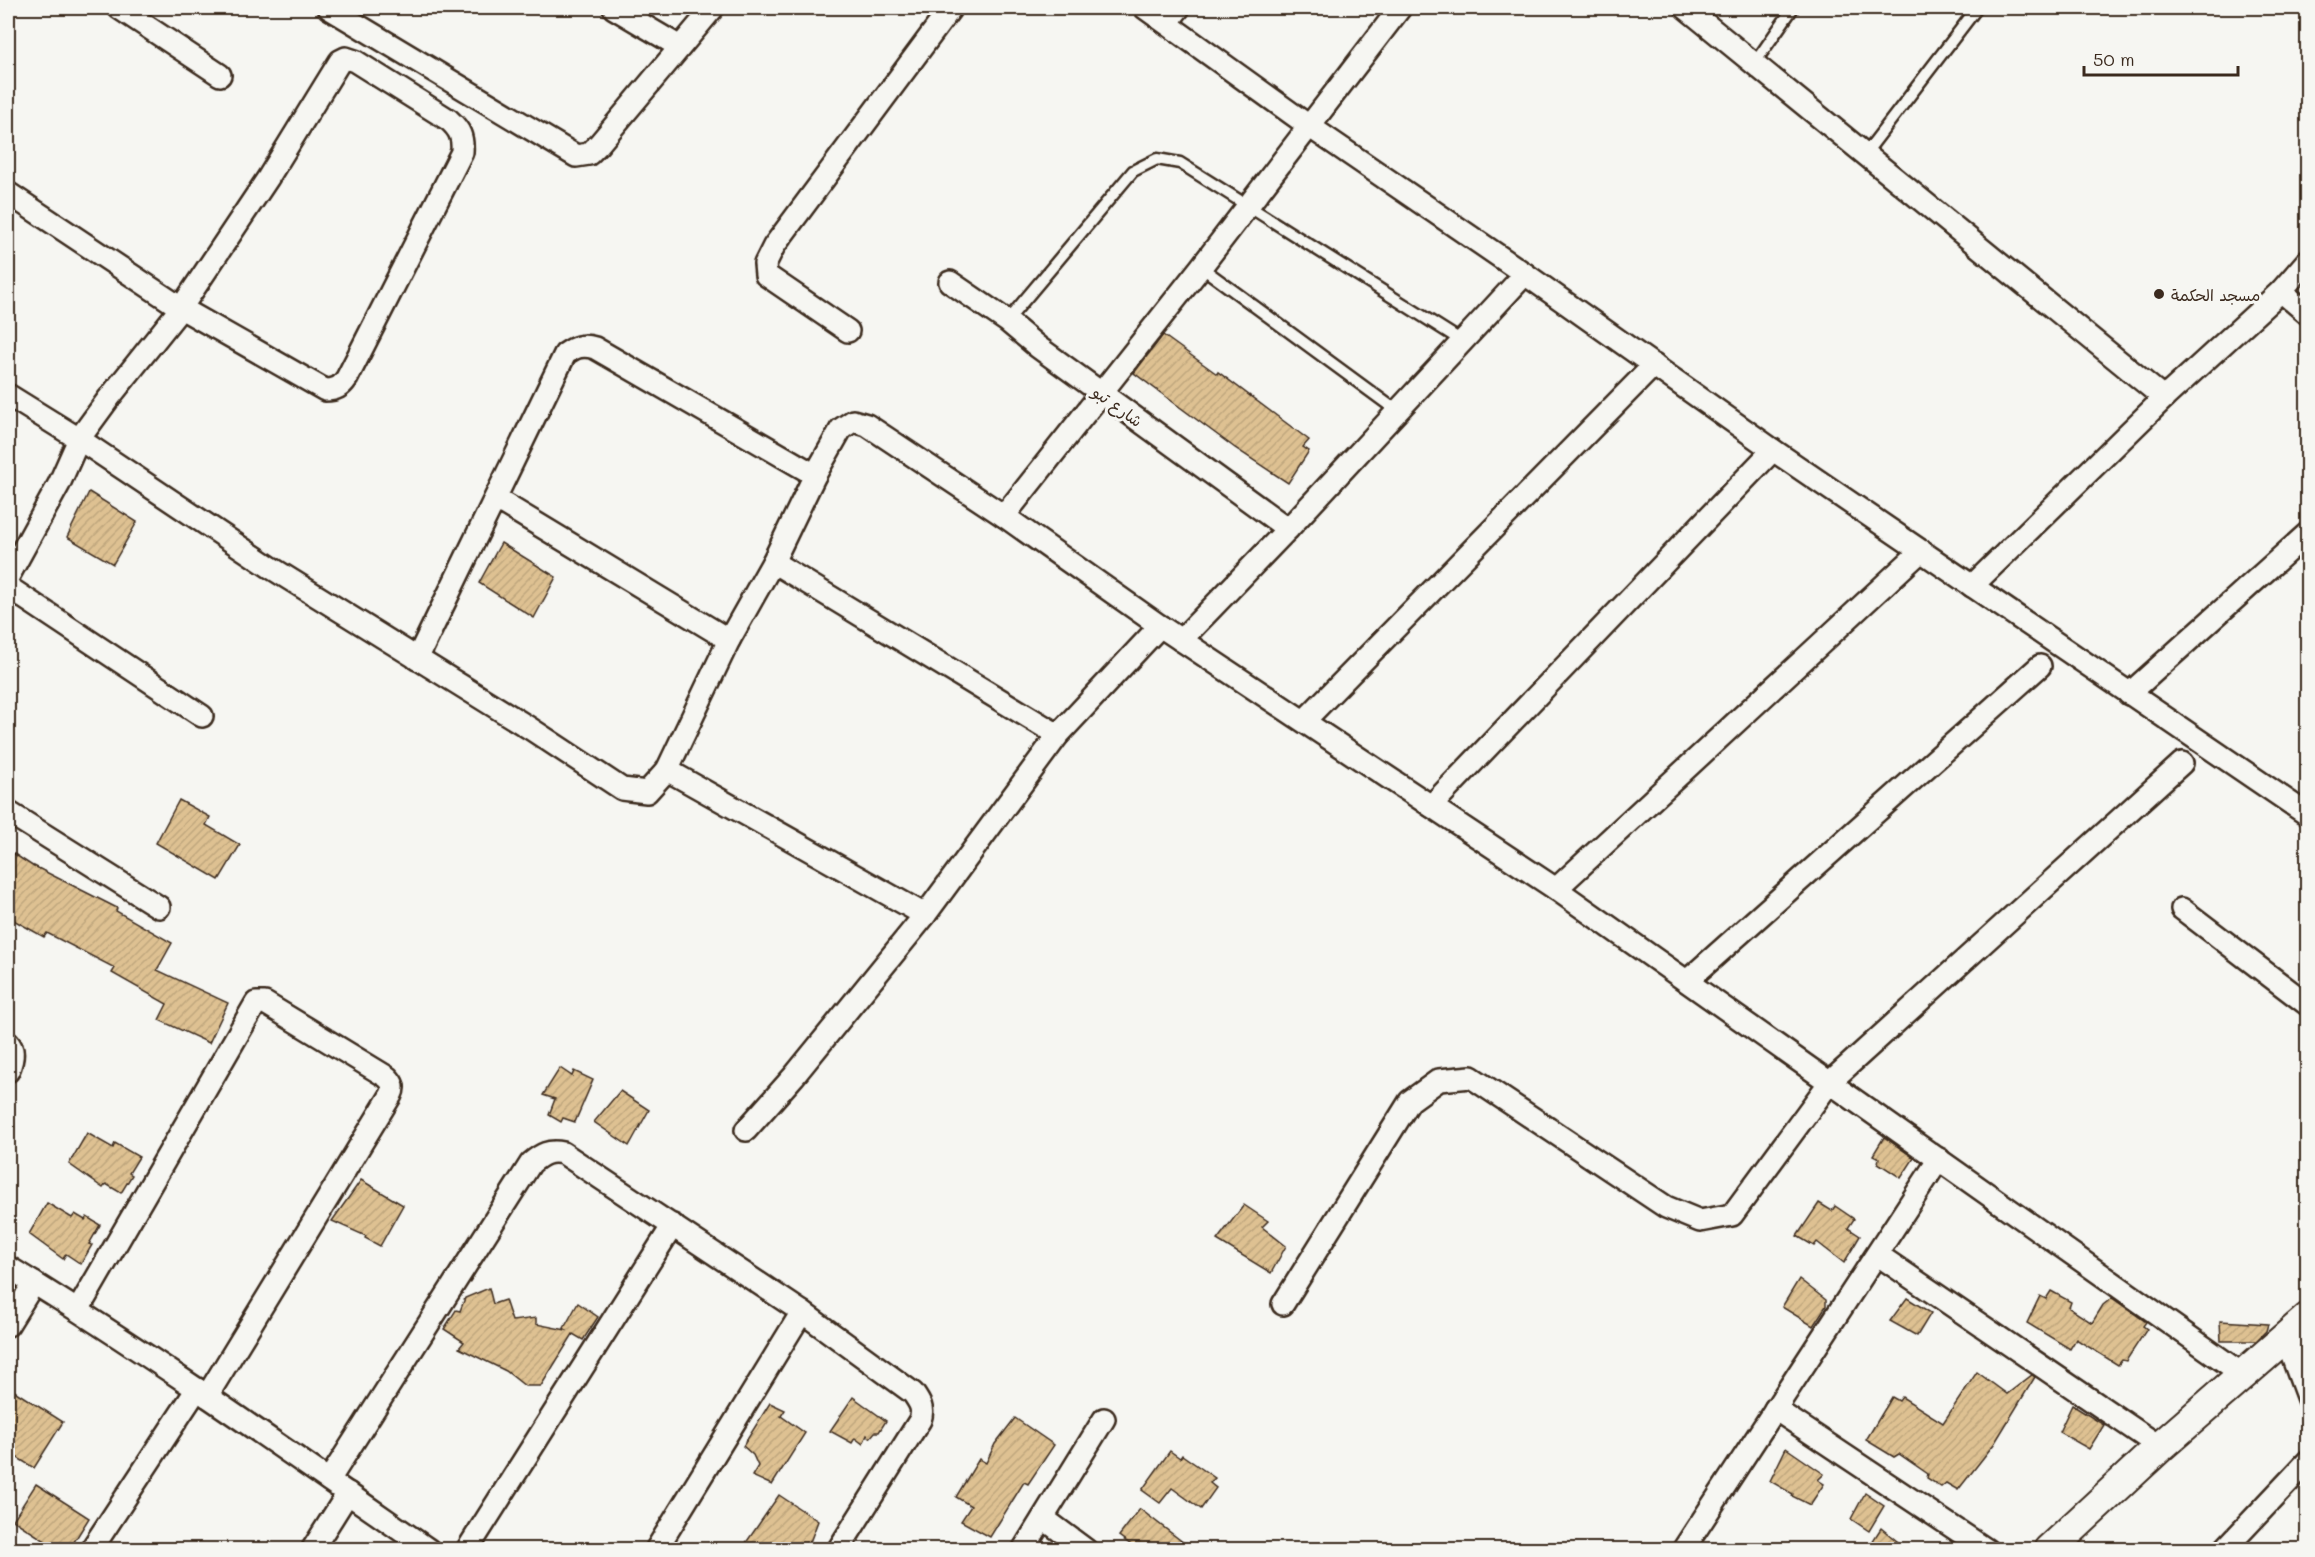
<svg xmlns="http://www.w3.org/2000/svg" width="2315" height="1557" font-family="Mali,'Playpen Sans Arabic',sans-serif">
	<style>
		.building { fill: url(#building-hatch); stroke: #3b2a1e; stroke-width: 1.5 }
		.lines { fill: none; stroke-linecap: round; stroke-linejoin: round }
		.lane-casing { stroke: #3b2a1e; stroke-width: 15 }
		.street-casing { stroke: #3b2a1e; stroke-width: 26 }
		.secondary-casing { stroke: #3b2a1e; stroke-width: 34 }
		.lane { stroke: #f6f6f2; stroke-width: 10 }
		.street { stroke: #f6f6f2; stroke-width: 21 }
		.secondary { stroke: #f6f6f2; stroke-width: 30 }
		.poi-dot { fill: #3b2a1e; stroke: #f6f6f2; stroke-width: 2 }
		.labels { text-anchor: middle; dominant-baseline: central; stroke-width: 6; stroke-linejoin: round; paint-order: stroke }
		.poi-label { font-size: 16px; fill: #3b2a1e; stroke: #f6f6f2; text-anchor: start }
		.street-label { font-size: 16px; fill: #3b2a1e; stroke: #f6f6f2 }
	</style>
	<defs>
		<pattern id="building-hatch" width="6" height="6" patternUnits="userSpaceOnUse" patternTransform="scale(1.5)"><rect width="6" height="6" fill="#dec192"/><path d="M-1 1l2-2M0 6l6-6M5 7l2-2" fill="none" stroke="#bfa67d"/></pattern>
	</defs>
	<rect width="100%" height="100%" fill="#f6f6f2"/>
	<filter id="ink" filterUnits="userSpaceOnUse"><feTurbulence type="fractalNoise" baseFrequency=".0167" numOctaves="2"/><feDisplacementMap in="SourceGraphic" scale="12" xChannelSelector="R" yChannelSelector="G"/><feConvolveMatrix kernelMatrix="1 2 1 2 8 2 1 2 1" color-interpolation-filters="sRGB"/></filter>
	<g filter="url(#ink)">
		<!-- building -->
		<g class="building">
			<polygon points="1163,335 1217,374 1218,372 1309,440 1303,447 1309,451 1288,483 1235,448 1134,373"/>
			<polygon points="89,492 137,522 113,564 67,537"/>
			<polygon points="501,543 556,577 534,618 479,583"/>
			<polygon points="179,800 210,817 206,825 240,845 219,880 156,843"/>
			<polygon points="8,850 34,867 34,866 117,908 116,911 172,943 157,970 228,1003 209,1043 159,1020 167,1004 112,973 115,968 47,933 44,937 8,917"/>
			<polygon points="560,1068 572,1076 574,1071 593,1080 575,1122 563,1118 561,1122 549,1115 555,1099 543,1095"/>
			<polygon points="620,1091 649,1110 629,1146 594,1122"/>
			<polygon points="87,1133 113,1148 115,1143 139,1157 129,1173 132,1175 121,1193 106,1184 103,1188 69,1164"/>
			<polygon points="1884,1137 1914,1158 1901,1178 1878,1163 1879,1158 1873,1155"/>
			<polygon points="361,1180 403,1205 380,1246 365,1238 366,1236 332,1221"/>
			<polygon points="47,1203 72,1218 75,1214 85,1220 87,1217 100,1225 89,1244 92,1245 81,1264 66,1254 63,1259 29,1234"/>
			<polygon points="1819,1203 1832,1211 1835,1206 1854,1219 1848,1228 1860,1236 1844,1263 1817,1242 1814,1246 1797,1236"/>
			<polygon points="1244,1205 1268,1221 1262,1227 1286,1246 1271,1273 1217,1240"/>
			<polygon points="1799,1279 1826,1300 1826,1306 1813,1326 1782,1307"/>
			<polygon points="489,1288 493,1304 505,1300 512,1321 536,1318 536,1324 566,1330 564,1328 578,1303 598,1317 583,1340 573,1334 541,1386 525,1386 506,1371 459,1348 464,1342 444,1329 456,1310 460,1311 465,1298"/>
			<polygon points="2051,1291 2071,1302 2069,1308 2092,1323 2103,1305 2112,1298 2146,1322 2143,1326 2147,1329 2126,1361 2122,1360 2118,1365 2076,1339 2070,1349 2027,1323 2040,1296 2046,1299"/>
			<polygon points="1907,1298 1931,1313 1917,1336 1890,1321"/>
			<polygon points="2220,1321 2268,1324 2266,1331 2256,1341 2221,1341"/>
			<polygon points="1977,1372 2007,1394 2032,1375 2035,1377 1994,1444 1958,1490 1946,1483 1941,1487 1927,1478 1928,1474 1899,1454 1894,1457 1866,1440 1892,1397 1899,1401 1902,1397 1943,1423"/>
			<polygon points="8,1387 63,1422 34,1468 8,1452"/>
			<polygon points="853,1397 886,1421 879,1432 875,1432 870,1438 867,1435 863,1444 855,1438 852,1443 830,1431"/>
			<polygon points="770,1403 785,1410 781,1416 805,1433 772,1485 752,1476 758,1466 753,1455 743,1446"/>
			<polygon points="2072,1405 2104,1425 2089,1449 2059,1432"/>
			<polygon points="1015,1418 1054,1445 1028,1484 1024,1482 990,1537 961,1521 971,1506 956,1497 979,1459 986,1463 995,1444"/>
			<polygon points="1786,1448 1824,1474 1818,1480 1824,1484 1810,1505 1792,1496 1793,1494 1770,1481"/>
			<polygon points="1170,1451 1180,1458 1182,1455 1215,1478 1210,1483 1216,1488 1201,1509 1172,1488 1160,1503 1142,1490"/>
			<polygon points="36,1484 89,1518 69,1550 59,1550 13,1520"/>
			<polygon points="1865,1493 1884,1506 1869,1531 1851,1519"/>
			<polygon points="779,1495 818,1521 807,1550 741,1550"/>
			<polygon points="1140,1509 1193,1550 1138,1550 1119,1536"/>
			<polygon points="1881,1528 1908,1550 1867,1550"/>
		</g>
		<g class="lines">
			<defs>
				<g id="lane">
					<polyline points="1754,64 1793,8"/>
					<polyline points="1865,154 1977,8"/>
					<polyline points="1201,267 1397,411"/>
					<polyline points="1007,321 1133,171 1157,159 1180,163 1462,341"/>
				</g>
				<g id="street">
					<polyline points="119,8 220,75"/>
					<polyline points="329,8 576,156 589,154 599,144 713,8"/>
					<polyline points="614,8 680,47"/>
					<polyline points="1145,8 1309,126 1525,274 1773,450 2308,815"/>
					<polyline points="1686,8 2164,398"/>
					<polyline points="1167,23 1179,8"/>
					<path d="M8,193L181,308L325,390C336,390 341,387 347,378L462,152C463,137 460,130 449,120L355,61L346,58L340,61L268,178L181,308L109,398L79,439L59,484L8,577"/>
					<polyline points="950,282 1007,321 1038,347 1288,529"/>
					<polyline points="2281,291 2308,314"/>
					<polyline points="848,331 766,275 765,264 774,246 951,8"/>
					<polyline points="8,395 79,439 270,567 531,729 622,789 647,792 667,770 729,640 773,562 815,475 841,429 853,421 867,425 1004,516 1160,626 1556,889 2242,1374"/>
					<polyline points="496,499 729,640"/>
					<polyline points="1004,516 1201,267 1400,8"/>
					<polyline points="773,562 1058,735"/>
					<polyline points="1972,586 2164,398 2281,291 2308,260"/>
					<polyline points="8,587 202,716"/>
					<polyline points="1181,640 1288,529 1525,274"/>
					<path d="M417,659L565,354C575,347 582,344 595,348L815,475"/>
					<polyline points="2129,694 2308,533"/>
					<polyline points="1304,721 1654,365"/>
					<polyline points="667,770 925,915"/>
					<polyline points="1431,806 1773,450"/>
					<polyline points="8,812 159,907"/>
					<polyline points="1556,889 1921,551"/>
					<polyline points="2182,909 2308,1005"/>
					<polyline points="1687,981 2040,666"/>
					<path d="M8,1043C15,1050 12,1062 8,1071"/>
					<polyline points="746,1130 794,1076 925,915 1058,735 1160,626"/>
					<polyline points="1878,1255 2160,1447"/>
					<path d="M8,1267C152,1355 290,1453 429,1550"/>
					<polyline points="1283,1304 1410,1101 1439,1080 1471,1077 1666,1207 1700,1221 1732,1215 1830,1082 2182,763"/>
					<path d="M78,1310L256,1003H265L387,1077C393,1083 395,1087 391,1095L207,1396"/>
					<polyline points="8,1325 34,1283"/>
					<polyline points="2285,1337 2308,1399"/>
					<polyline points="1775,1409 1987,1550"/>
					<path d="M329,1480L531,1163C542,1154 549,1150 563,1153L802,1312L913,1393C920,1403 924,1409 920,1420L838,1550"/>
					<polyline points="1043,1518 1086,1550"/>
					<polyline points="91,1550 197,1389"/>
					<polyline points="312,1550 348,1493"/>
					<polyline points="467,1550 673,1225"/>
					<polyline points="656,1550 802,1312"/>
					<polyline points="1023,1550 1104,1419"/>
					<polyline points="1683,1550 1939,1159"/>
					<polyline points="2224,1550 2308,1461"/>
				</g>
				<polyline id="secondary" points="2049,1550 2160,1447 2308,1318"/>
			</defs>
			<!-- lane casing -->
			<use href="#lane" class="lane-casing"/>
			<!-- street casing -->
			<use href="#street" class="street-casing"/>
			<!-- secondary casing -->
			<use href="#secondary" class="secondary-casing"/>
			<!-- lane -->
			<use href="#lane" class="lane"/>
			<!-- street -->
			<use href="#street" class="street"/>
			<!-- secondary -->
			<use href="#secondary" class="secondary"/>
		</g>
	</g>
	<!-- markers -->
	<circle class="poi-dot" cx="2159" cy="294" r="6"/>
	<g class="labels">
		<!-- poi labels -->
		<g class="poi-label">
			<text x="2171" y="294">مسجد الحكمة</text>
		</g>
		<!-- street labels -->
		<g class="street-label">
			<text transform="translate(1118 406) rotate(36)">شارع تبو</text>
		</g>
	</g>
	<!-- margin -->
	<rect width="2315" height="1557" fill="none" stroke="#f6f6f2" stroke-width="30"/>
	<rect x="15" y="15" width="2285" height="1527" fill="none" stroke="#3b2a1e" stroke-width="2" filter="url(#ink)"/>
	<!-- scale -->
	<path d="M2084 66v9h154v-9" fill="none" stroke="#3b2a1e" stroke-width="3"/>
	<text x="2093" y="66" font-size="18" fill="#3b2a1e" stroke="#f6f6f2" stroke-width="4.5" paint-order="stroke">50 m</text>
</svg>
